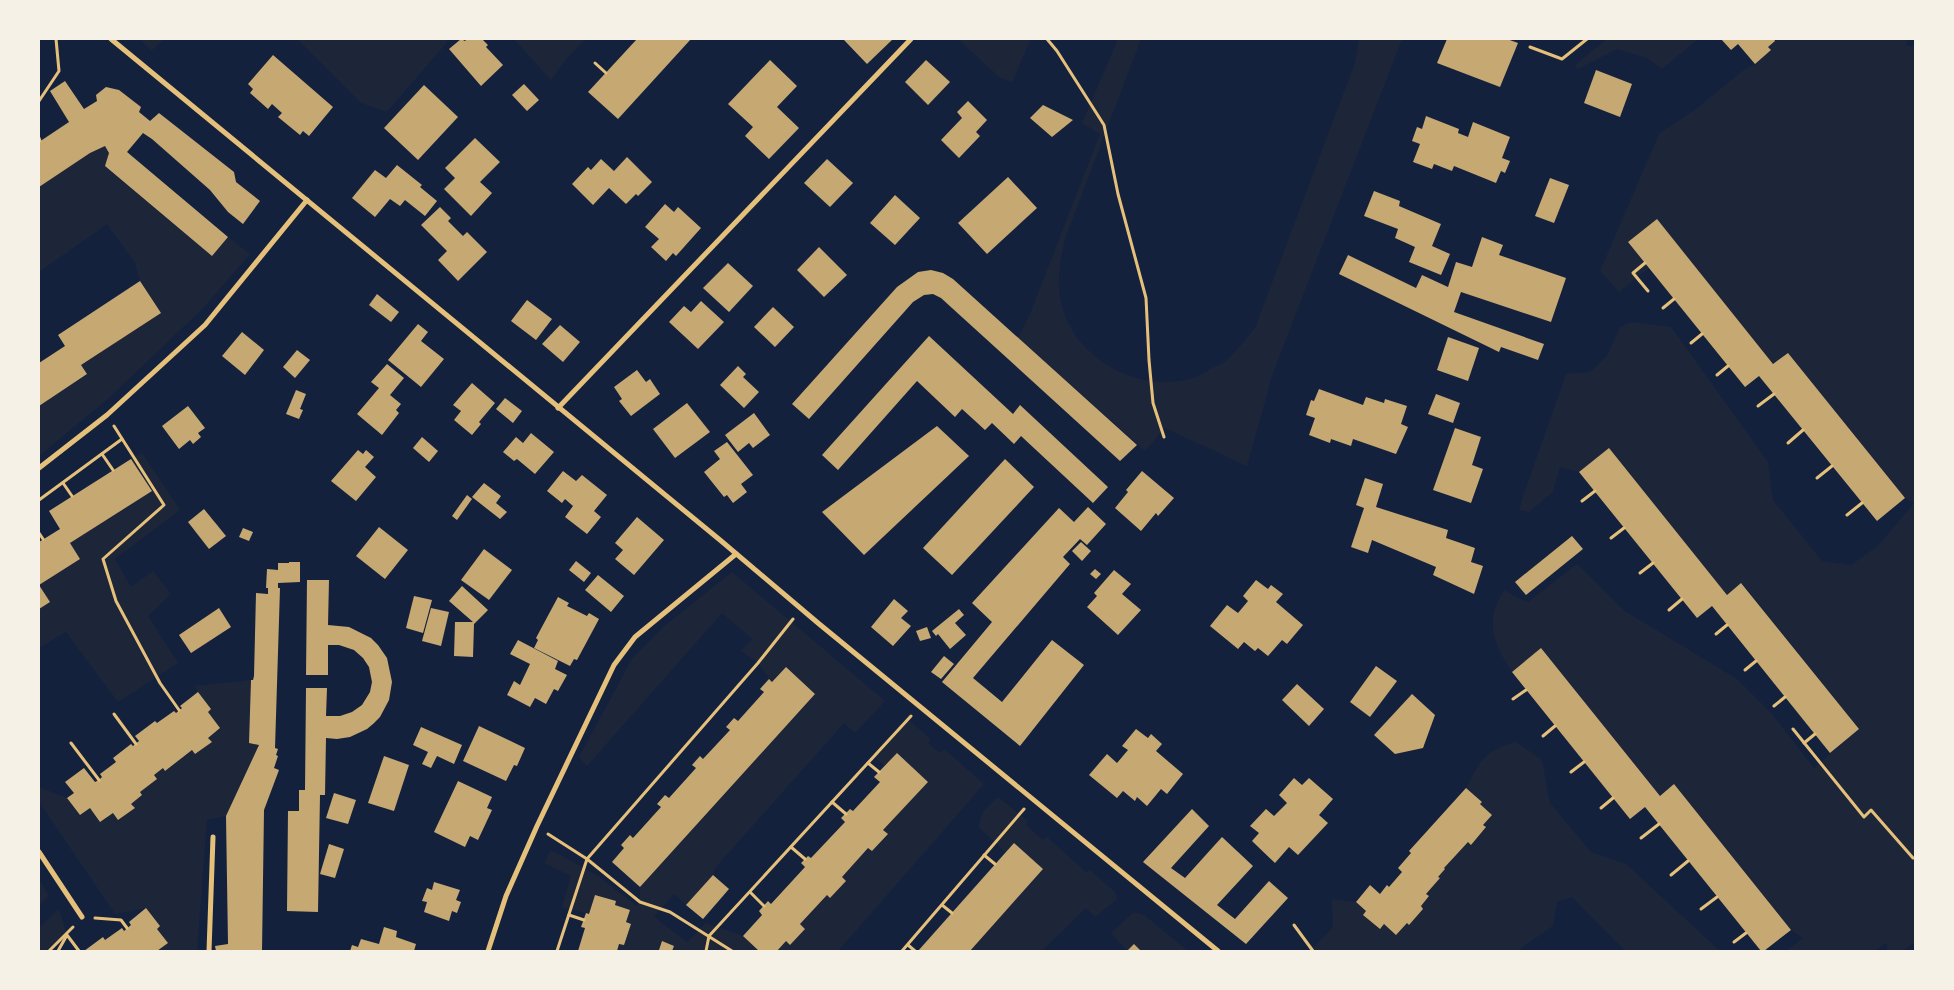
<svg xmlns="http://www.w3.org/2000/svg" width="1954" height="990" font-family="'IBM Plex Sans',sans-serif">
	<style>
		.green { fill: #1d2539 }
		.building { fill: #c6a872 }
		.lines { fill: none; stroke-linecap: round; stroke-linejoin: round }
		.path { stroke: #e5c07b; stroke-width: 3 }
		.minor { stroke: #e5c07b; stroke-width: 5 }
	</style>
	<rect width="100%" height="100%" fill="#14213d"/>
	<!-- green -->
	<g class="green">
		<polygon points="140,39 164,39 151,51"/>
		<polygon points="297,39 446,39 447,42 387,112 361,103"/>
		<polygon points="514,39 585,39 563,63 551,80"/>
		<polygon points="958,39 1031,39 1012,82 999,77"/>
		<path d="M1118,39H1141L1065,239C1058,267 1055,290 1066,318C1085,365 1145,393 1193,378C1199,376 1205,372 1210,369C1216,366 1223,364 1227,360C1237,351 1246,338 1255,328L1355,63L1359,39H1402L1273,373L1247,466L1165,428L1145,451L1018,338L1030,314L1100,134L1082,123Z"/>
		<polygon points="1607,39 1698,39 1662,69 1647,58 1617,49 1578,69 1575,65"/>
		<path d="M1774,39H1908L1906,45L1915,47V942L1903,951H1888L1886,943L1875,951H1786L1803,938L1791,930L1675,785L1660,796L1542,649L1512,672C1493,642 1484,622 1504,590L1514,596L1528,602L1577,564L1625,611L1737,679L1771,713L1814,768L1859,729L1742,583L1727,595L1609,448L1579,472L1560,467L1553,492L1529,512L1520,510L1521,502L1566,374L1590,372L1607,356L1620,327L1631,322L1671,327L1768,462L1773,500L1822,561L1851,565L1879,545L1914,503L1905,498L1788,353L1773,364L1657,220L1628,242L1649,268L1619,292L1600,271L1659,134L1696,109L1745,69L1755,64L1770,50L1768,47L1775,41Z"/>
		<polygon points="105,146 109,153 105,167 212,256 228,237 250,254 204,307 110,397 39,456 39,406 87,375 81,365 160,313 140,281 135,263 107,224 39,272 39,187 90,153"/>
		<polygon points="142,453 180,510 115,559 131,587 153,571 171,594 148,616 178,663 118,702 66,632 39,648 39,609 49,602 39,585 80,559 70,543 152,491 131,459"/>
		<polygon points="732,572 885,701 855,733 844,723 715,868 713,875 686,905 674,894 654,917 687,942 706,923 743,936 759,951 617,951 619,944 624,945 631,924 626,922 630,910 615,905 616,901 595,895 589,914 562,907 571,876 544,863 551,850 598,876 637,906 640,902 640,887 815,694 786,667 772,682 758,663 741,651 752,639 722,613 587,766 579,757 632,659 663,627"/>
		<polygon points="251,680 249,743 259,745 226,816 207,820 197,951 157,951 168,943 157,929 160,926 146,908 115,914 39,802 39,787 67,798 80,815 90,808 100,822 113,813 119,820 134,808 131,804 142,795 140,792 157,779 154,775 163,768 165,771 192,750 195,754 212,742 208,738 220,729 208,712 211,709 194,686"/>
		<polygon points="908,719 931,740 928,743 940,753 944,749 984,784 838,951 777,951 786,941 790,945 805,929 800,924 827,895 830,898 846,881 842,877 868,848 872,851 888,835 883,830 927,782 897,753 885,766 874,757"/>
		<path d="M1516,742L1542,760L1550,803L1591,852L1626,864L1720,951H1625L1572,897L1557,902L1553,926L1520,949L1521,951H1310L1333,927L1332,899L1356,902L1366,911L1364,915L1379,929L1384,924L1407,923L1409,925L1423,909L1421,906L1429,896L1426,894L1440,878L1438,877L1445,869L1444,868L1468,842L1471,844L1486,828L1483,825L1492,815L1480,804L1482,802L1466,788C1481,760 1484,751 1516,742Z"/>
		<polygon points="998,797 1028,821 1026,825 1043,840 1047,837 1087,873 1090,870 1115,892 1117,899 1095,917 1086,908 1042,951 970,951 1043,869 1014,843 1005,852 978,827 983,812"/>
		<polygon points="39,879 49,896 39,905"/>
		<polygon points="59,909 67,935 49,951 39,951 39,928"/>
		<polygon points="1134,912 1144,915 1188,951 1141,951 1134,944 1127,951 1111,933"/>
	</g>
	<!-- building -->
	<g class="building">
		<polygon points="461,39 465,41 467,39 482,39 488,45 486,47 503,65 481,86 449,49"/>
		<polygon points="637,39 691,39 618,119 588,92"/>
		<polygon points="845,39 893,39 867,64 844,40"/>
		<polygon points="1447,39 1507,39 1518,43 1500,87 1437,63"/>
		<polygon points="1721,39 1774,39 1775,41 1768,47 1771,50 1755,64 1738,44 1731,50"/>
		<polygon points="273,55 333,107 309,136 303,131 300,135 278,117 282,113 272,104 268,109 250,93 253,89 248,84"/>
		<polygon points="770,60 797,86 777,107 799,128 769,159 745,136 753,127 728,104"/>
		<polygon points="926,60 950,82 928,105 905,82"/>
		<polygon points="1596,70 1632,84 1620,117 1584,103"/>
		<polygon points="65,81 84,109 97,101 96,95 106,87 119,90 141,107 139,112 150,121 159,113 234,172 236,182 260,201 243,224 228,212 210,190 152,139 143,133 127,152 228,237 212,256 105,166 109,153 105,146 90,153 39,187 39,142 69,122 50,91"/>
		<polygon points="524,84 539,100 527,111 512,95"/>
		<polygon points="424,85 458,117 418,160 384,128"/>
		<polygon points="968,101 987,120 976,132 980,136 959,158 941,140 962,118 957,112"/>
		<polygon points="1043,105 1073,120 1052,137 1030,118"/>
		<polygon points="1426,116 1459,129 1458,133 1468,137 1473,122 1510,137 1502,158 1510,161 1505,173 1501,171 1496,183 1454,166 1452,171 1434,164 1432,169 1413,162 1420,144 1412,141 1417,127 1422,129"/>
		<polygon points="475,138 500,162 480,182 492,193 471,216 444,189 455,178 445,168"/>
		<polygon points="627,157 652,182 638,196 636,194 626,204 609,188 593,205 572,184 588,167 591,170 601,159 614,171"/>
		<polygon points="827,159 853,183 830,207 804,183"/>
		<polygon points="397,165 422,185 420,187 437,201 425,216 405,200 400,206 390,199 375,217 352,198 375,170 386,178"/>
		<polygon points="1008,177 1037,208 987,254 958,223"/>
		<polygon points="1550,178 1569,185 1554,223 1535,216"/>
		<polygon points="1374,191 1400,201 1399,206 1441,224 1432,246 1450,254 1441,275 1409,262 1415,247 1395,238 1398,229 1364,216"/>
		<polygon points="895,195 920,218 895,245 870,223"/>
		<polygon points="665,204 674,212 678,207 701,228 676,256 673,253 666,261 651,247 659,239 645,227"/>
		<polygon points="440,207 451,218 448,221 463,236 467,232 487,252 458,281 438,260 447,251 421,225"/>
		<polygon points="1657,219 1773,364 1788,353 1905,498 1877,521 1759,376 1745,387 1628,242"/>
		<polygon points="1482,237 1503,245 1499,255 1566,278 1551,322 1461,292 1454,312 1544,344 1538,360 1501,347 1499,352 1339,274 1348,255 1416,288 1422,275 1448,287 1456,262 1472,267"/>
		<polygon points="819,247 847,275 824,297 797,270"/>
		<polygon points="728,263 753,286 729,312 703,288"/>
		<polygon points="931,270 943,273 953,279 1137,445 1120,461 941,298 933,294 924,295 913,302 809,419 792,404 897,287 918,272"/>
		<polygon points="140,281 161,313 81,365 87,374 39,406 39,363 65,346 58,335"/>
		<polygon points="377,294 399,312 391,322 369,305"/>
		<polygon points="527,300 552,319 536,340 511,321"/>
		<polygon points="701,301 724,322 698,349 669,322 684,306 691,312"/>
		<polygon points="773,307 794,327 775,347 754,327"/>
		<polygon points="418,324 428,332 421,341 444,359 421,387 388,360"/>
		<polygon points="560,325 580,342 563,362 542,344"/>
		<polygon points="242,332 264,350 245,375 222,356"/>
		<polygon points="929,336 1013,414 1020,405 1108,487 1093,503 1021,436 1014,444 992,423 985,430 962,409 955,417 917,381 838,470 822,455"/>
		<polygon points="1448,337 1479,348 1468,381 1437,370"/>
		<polygon points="297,350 310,360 295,378 283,367"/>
		<polygon points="387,364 404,378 390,395 401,404 396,410 399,413 382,435 357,414 379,388 371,382"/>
		<polygon points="738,366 746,374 743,377 759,392 744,408 720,385"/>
		<polygon points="637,370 646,382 650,379 660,394 631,416 619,401 622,399 614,387"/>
		<polygon points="472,383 495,403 479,422 481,424 472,435 454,420 461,411 453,405"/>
		<polygon points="1319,389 1363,405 1366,397 1384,403 1385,399 1407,406 1401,424 1408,427 1396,454 1353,439 1351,446 1331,439 1330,443 1309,435 1315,418 1306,415 1311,400 1314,401"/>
		<polygon points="296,390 306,394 300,409 303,410 299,419 286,414"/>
		<polygon points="1436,394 1460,403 1453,423 1428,414"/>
		<polygon points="505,398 522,411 513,423 496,409"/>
		<polygon points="687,403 710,432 675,458 653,429"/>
		<polygon points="188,406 205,428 198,433 201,437 193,444 190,440 179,449 162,426"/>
		<polygon points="754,413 770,435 753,448 749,443 738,452 725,435"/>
		<polygon points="937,426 969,456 864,555 822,512"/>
		<polygon points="1455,428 1481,437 1472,465 1483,469 1471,503 1433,490"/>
		<polygon points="531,433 554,452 535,474 517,459 514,461 503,452 516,437 523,443"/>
		<polygon points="422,437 438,451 429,462 413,448"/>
		<polygon points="727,442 753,475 741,484 747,492 733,503 727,495 724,497 704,472 720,459 714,451"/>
		<polygon points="1609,448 1727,595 1741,583 1859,729 1830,753 1712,606 1697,618 1579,472"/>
		<polygon points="358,450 363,454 366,450 374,457 365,467 376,477 356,501 331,481"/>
		<polygon points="131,459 152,491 70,543 80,559 39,585 50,602 39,609 39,542 60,529 49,511"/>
		<polygon points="1005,459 1034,487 952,575 923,548"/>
		<polygon points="563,471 576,481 582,475 607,495 594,511 601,517 587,534 565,517 573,506 565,499 562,503 547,491"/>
		<polygon points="1142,471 1174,498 1158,516 1156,513 1141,531 1115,508 1128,492 1126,490"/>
		<polygon points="1365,478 1383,484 1376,507 1448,530 1446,538 1475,548 1471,562 1483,566 1474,594 1433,575 1436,567 1372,540 1368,553 1351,547 1364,508 1356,505"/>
		<polygon points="484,483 501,496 496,503 507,512 500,519 472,497"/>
		<polygon points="467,495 472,499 457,520 452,516"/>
		<polygon points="1088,507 1106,524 1087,545 1080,539 1063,557 1070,564 973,678 1002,702 1052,640 1084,665 1020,746 942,682 992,622 972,603 1059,508 1074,522"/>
		<polygon points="204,509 226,536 209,549 188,522"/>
		<polygon points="637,517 664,540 634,575 615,559 623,550 615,543"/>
		<polygon points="379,527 408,550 385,579 356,556"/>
		<polygon points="243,528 253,532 249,541 239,537"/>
		<polygon points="1572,536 1583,549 1526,595 1515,582"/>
		<polygon points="1081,542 1091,551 1082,561 1072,551"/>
		<polygon points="484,549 512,570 489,600 461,580"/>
		<polygon points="576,561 591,573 584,582 569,570"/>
		<polygon points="289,562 300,562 300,582 278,583 278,588 280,588 275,748 278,749 276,755 278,756 274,768 279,770 264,810 262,951 216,951 215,946 228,944 226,816 259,745 249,743 251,680 253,680 254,676 256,593 268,594 268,588 266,588 267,569 278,570 278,563 289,563"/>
		<polygon points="1095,569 1101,574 1096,579 1090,574"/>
		<polygon points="1114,570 1131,584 1122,594 1141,610 1118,635 1087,607 1097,596 1094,593"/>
		<polygon points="598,575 624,596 611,612 585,590"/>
		<polygon points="307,580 329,580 328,625 349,627 371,638 378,645 387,658 392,682 389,700 380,717 373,724 367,729 350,737 337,739 326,738 325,795 320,795 318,912 287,911 288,811 299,811 299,790 305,790 306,688 327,688 326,716 340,716 352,712 362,705 370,692 372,682 369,667 363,658 354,650 339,645 328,645 328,675 306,675"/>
		<polygon points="1256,580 1268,589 1271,585 1283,594 1276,602 1303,625 1287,644 1282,640 1268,656 1258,648 1255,651 1244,642 1238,649 1210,626 1227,605 1238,613 1248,601 1243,596"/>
		<polygon points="462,586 488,610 474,624 473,657 454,656 455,622 473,622 449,601"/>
		<polygon points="414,596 432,600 423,633 406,628"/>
		<polygon points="558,597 569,603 567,606 587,616 589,613 599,619 577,660 574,659 570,666 534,648 538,640 536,638"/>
		<polygon points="894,599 908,611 901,618 911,626 893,646 871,627"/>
		<polygon points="219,608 231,627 191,653 179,635"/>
		<polygon points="431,608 449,612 441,646 422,641"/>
		<polygon points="959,609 964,615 955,623 966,635 950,649 938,634 936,636 932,631"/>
		<polygon points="927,627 931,638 920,641 916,631"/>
		<polygon points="518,640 558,661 555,669 567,675 558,691 554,689 546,704 535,698 530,707 507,695 514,681 520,685 530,664 510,654"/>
		<polygon points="1541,648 1660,796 1674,784 1791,930 1764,951 1761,951 1645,807 1630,819 1512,672"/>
		<polygon points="944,656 954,664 941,679 931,672"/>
		<polygon points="1376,666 1397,681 1370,717 1350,702"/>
		<polygon points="786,667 815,694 640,887 612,862 624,848 621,845 630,835 633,838 661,807 657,804 665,795 669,798 696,768 692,765 700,756 703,759 730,730 726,727 734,718 738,721 764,692 760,689 769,679 772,682"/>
		<polygon points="1297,684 1324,709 1309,726 1282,700"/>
		<polygon points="198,692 211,709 208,712 220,728 208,738 212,742 195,754 192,750 165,771 163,768 154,775 157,779 140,792 142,795 131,804 135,808 118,820 113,813 100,822 90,808 80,815 67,798 74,793 65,782 84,768 95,782 99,780 102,777 100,774 116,762 113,758 131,744 133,746 139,741 135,736 155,721 157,723 174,711 176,713 182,708 180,706"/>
		<polygon points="1412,694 1435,715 1423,748 1395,754 1374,735"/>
		<polygon points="479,726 525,748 517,766 514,765 506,781 463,761"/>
		<polygon points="421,727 462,745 454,764 437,756 431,768 422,764 428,752 413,745"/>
		<polygon points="1136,729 1148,738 1151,734 1162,744 1156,751 1183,774 1167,794 1161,789 1147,806 1137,797 1135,801 1123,791 1117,798 1089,775 1107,754 1117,763 1128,750 1122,746"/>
		<polygon points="897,753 928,782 883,830 888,834 872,851 868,848 842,877 846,881 830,898 827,895 800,924 805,929 790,945 786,941 777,951 759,951 743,936 762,915 759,911 768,901 771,904 805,867 801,863 808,856 811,858 845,822 841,818 850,809 853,811 880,782 874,777"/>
		<polygon points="384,756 409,765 394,811 368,803"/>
		<polygon points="1294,778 1302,785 1309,778 1333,799 1319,815 1328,823 1298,855 1289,847 1275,863 1252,841 1259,833 1250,826 1266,809 1274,816 1287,803 1279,795"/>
		<polygon points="458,781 492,797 487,808 492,810 478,840 470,836 465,847 434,832"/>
		<polygon points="1466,788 1482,802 1480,804 1492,815 1483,825 1486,827 1471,845 1468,842 1444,868 1445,869 1438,877 1440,878 1426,894 1429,896 1421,906 1423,909 1409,925 1407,923 1396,935 1384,924 1380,929 1363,915 1366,911 1356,902 1370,885 1380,894 1387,885 1389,887 1402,872 1398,868 1411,853 1409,851"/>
		<polygon points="334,793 356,800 348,824 326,818"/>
		<polygon points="1192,809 1209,826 1171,868 1185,878 1222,837 1253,866 1217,905 1235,919 1269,881 1288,898 1246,944 1143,862"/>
		<polygon points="1014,843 1043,869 970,951 918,951"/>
		<polygon points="329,844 344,849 335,878 320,874"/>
		<polygon points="713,875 729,889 703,919 686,905"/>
		<polygon points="434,882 460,890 456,900 461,902 457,913 452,911 449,921 424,912 427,902 422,901 427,888 432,890"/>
		<polygon points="595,895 616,901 615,905 630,910 626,922 631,924 624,945 619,944 617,951 578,951 585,928 581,927 586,913 589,914"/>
		<polygon points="146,908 160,926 157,929 168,943 157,951 84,951 103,937 105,940 122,928 124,931 131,925 129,922"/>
		<polygon points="384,927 397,931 396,937 416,944 414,951 350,951 352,945 358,947 361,939 379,944"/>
		<polygon points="662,941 674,946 672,951 659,950"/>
		<polygon points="1134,944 1141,951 1127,951"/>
	</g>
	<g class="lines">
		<!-- path -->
		<g class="path">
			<polyline points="1047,39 1057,51 1104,125 1118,194 1146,298 1149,360 1153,403 1164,437"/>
			<polyline points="1530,47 1562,59 1587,39"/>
			<polyline points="595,63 606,73"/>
			<polyline points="39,101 59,71 56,39"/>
			<polyline points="39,138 40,141"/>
			<polyline points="1645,263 1633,273 1648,291"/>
			<polyline points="1663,308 1674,299"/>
			<polyline points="1691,343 1702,334"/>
			<polyline points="1717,375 1728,366"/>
			<polyline points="1758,406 1774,394"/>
			<polyline points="114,426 164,505 103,559 116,601 160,683 179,710"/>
			<polyline points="1788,443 1803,430"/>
			<polyline points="102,454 113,470"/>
			<polyline points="1817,478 1832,466"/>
			<polyline points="63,483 72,496"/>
			<polyline points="39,500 122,439"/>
			<polyline points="1582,501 1595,491"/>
			<polyline points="1847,515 1862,503"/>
			<polyline points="39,533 43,539"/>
			<polyline points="1611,538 1624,528"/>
			<polyline points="1640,573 1653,563"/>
			<polyline points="1669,610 1682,599"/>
			<polyline points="1716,634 1727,625"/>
			<polyline points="1745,670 1756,661"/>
			<polyline points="1513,699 1526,690"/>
			<polyline points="1774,706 1785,697"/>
			<polyline points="114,714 136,744"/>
			<polyline points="1793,729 1864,817 1871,810 1913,858"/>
			<polyline points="1543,736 1555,726"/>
			<polyline points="71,743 99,780"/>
			<polyline points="1804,743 1815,734"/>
			<polyline points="868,763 879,772"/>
			<polyline points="1571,772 1584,762"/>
			<polyline points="832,802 846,814"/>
			<polyline points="1601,808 1613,798"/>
			<polyline points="548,834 587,859 640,902 670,912 732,951"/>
			<polyline points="1641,838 1659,824"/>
			<polyline points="791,847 805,859"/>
			<polyline points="984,855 995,864"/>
			<polyline points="1671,875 1688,861"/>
			<polyline points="750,892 764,906"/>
			<polyline points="942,905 952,913"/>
			<polyline points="1701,909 1717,897"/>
			<polyline points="569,915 584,920"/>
			<polyline points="95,918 121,920 127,928"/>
			<polyline points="1294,925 1313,951"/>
			<polyline points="1734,942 1746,933"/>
			<polyline points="908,945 915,951"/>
			<polyline points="49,951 73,927"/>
			<polyline points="58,951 67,935 79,951"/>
			<polyline points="557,951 587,859 758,663 793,619"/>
			<polyline points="706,951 709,936 911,716"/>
			<polyline points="902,951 1024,809"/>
		</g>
		<!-- minor -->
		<g class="minor">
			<polyline points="111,39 720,540 818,623 1218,951"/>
			<polyline points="558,408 911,39"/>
			<polyline points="39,468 107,415 205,325 307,200"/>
			<polyline points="39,852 82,917"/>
			<polyline points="209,951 213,837"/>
			<polyline points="488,951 506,896 537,826 614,665 635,637 736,554"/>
		</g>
	</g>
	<!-- border -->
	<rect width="1954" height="990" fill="none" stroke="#f6f1e7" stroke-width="80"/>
</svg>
